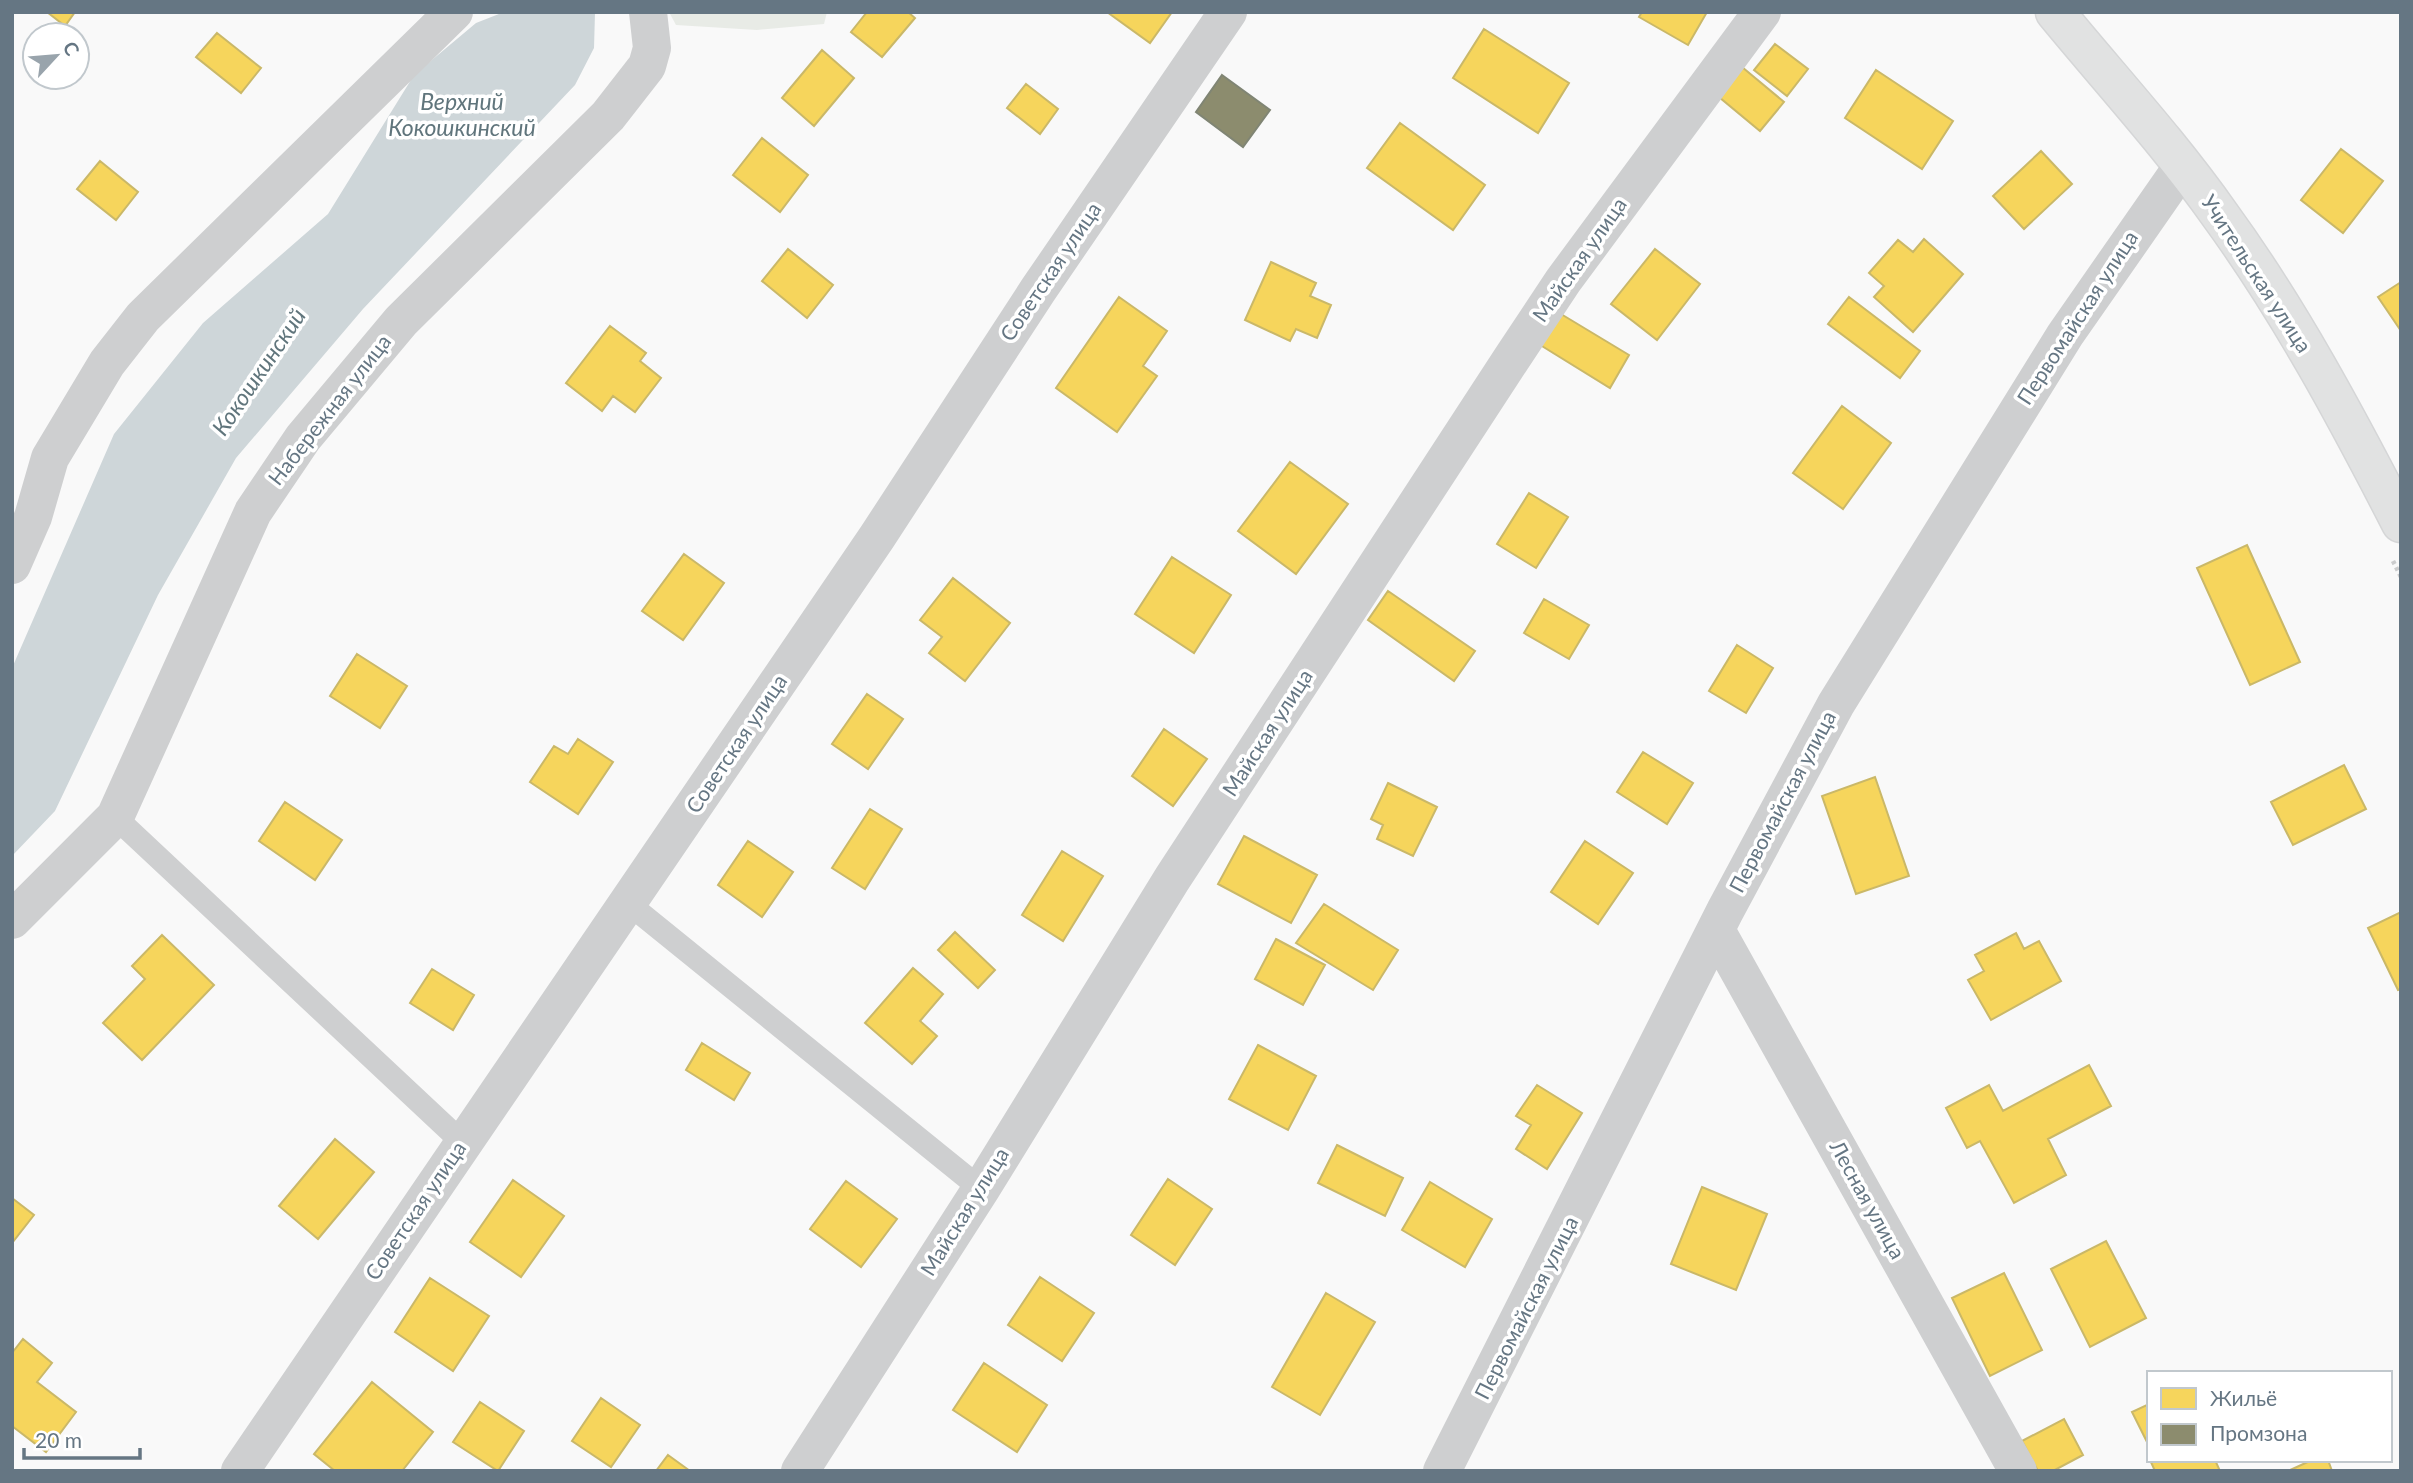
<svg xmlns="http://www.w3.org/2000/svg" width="2413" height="1483" font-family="Lato,sans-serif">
<rect width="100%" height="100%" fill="#f9f9f9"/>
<!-- green -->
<path fill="#e8ebe6" d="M669,12h158l-3,12 -67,6 -81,-5z"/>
<!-- water -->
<path fill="#ced6d9" d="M504,12l91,1 -1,35 -19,37 -212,224 -127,149 -78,137 -103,216 -43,45v-188l102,-234 89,-111 125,-109 86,-139 62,-52z"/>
<!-- homes -->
<path fill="#f6d55c" stroke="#cab868" stroke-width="2" d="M47,12h28l-10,14z
M867,12h41l7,6 -33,39 -31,-25z
M1107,12h65l-22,31z
M1642,12h65l-19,33 -49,-28z
M1484,29l85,54 -31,50 -85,-55z
M217,33l44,35 -20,25 -45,-36z
M1775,44l33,25 -21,27 -33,-26z
M822,50l32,28 -40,48 -32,-28z
M1742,67l42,35 -24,29 -41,-34z
M1876,70l77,51 -31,48 -77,-51z
M1026,84l32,25 -18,25 -33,-26z
M1400,123l85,62 -32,45 -86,-62z
M762,138l46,37 -28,37 -47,-37z
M2341,149l42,32 -40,52 -42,-33z
M2041,151l31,33 -48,45 -31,-33z
M100,161l38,31 -22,28 -39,-31z
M1924,239l39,35 -50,58 -39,-35 10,-11 -15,-13 29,-33 15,12z
M788,249l45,36 -26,33 -45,-37z
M1655,249l45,35 -43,56 -46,-36z
M1271,262l45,21 -6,13 21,9 -14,33 -21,-9 -6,12 -45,-21z
M2401,282v49l-23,-34z
M1119,297l48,34 -24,35 14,10 -40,56 -61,-44z
M1849,297l71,54 -20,27 -72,-54z
M1556,311l73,44 -19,33 -73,-45z
M610,326l36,27 -6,8 21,17 -26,34 -22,-16 -11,15 -36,-28z
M1842,406l49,37 -48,66 -50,-36z
M1290,462l58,42 -52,70 -58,-43z
M1529,493l39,24 -32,51 -39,-24z
M2247,545l53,117 -50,23 -53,-117z
M684,554l40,29 -41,57 -41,-29z
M1172,557l59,38 -37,58 -59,-39z
M953,578l57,45 -45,58 -36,-28 13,-16 -22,-17z
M1388,591l87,60 -21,30 -86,-61z
M1544,599l45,26 -20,34 -45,-26z
M1737,645l36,23 -27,45 -37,-22z
M357,654l50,32 -27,42 -50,-32z
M867,694l36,25 -35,50 -36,-25z
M1164,729l43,30 -34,47 -41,-30z
M578,739l35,23 -35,52 -48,-32 24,-36 14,8z
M1643,752l50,31 -26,41 -50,-32z
M2344,765l22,44 -73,36 -22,-43z
M1875,777l34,99 -53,18 -34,-98z
M1388,783l49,24 -24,49 -36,-17 6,-14 -12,-6z
M285,802l57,38 -27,40 -56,-39z
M870,809l32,20 -37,60 -33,-21z
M1244,836l73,39 -26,48 -73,-39z
M748,841l45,31 -31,45 -44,-32z
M1585,841l48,32 -35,51 -47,-32z
M1062,851l41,25 -40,65 -41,-26z
M1324,904l74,46 -25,40 -77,-47z
M2401,912v77l-3,1 -30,-62z
M955,932l40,38 -17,18 -40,-38z
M2016,933l8,16 15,-8 22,40 -70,39 -23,-40 16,-9 -9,-16z
M162,935l52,50 -72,75 -39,-37 42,-44 -13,-13z
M1276,939l49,26 -22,40 -48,-26z
M913,968l30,26 -23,27 17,15 -25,28 -47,-41z
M432,969l42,26 -21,35 -43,-27z
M702,1043l48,30 -16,27 -48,-30z
M1258,1045l58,31 -28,54 -59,-31z
M2089,1065l22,41 -63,33 18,36 -52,28 -34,-62 -13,7 -21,-40 43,-23 14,26z
M1537,1085l45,28 -35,56 -31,-20 15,-24 -15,-9z
M335,1139l39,33 -56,67 -39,-33z
M1337,1145l66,33 -18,38 -67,-33z
M1168,1179l44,30 -37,56 -44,-30z
M513,1180l51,36 -43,61 -51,-35z
M846,1181l51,38 -36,48 -51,-38z
M1430,1182l62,37 -27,48 -63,-37z
M1702,1187l65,27 -31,76 -65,-26z
M12,1198l22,17 -22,28z
M2106,1241l40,77 -56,29 -39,-78z
M2004,1273l38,77 -52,26 -38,-78z
M1040,1277l54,36 -32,48 -54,-36z
M430,1278l59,38 -36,55 -58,-39z
M1326,1293l49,29 -55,93 -48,-28z
M23,1339l29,24 -15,19 39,30 -30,40 -34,-26v-73z
M984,1363l63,42 -30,47 -64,-42z
M372,1382l61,50 -31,39h-67l-21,-17z
M601,1398l39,27 -29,42 -39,-26z
M480,1402l44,29 -26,40 -45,-29z
M2149,1404v42l-17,-34z
M2064,1419l19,36 -30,16h-15l-16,-30z
M668,1455l22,16h-34z
M2150,1460h65l5,11h-65z
M2312,1460h16l4,11h-44z"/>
<!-- industry -->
<path fill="#8c8c6e" stroke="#808574" stroke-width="2" d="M1222,75l48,35 -27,37 -47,-35z"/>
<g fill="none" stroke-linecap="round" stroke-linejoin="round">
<defs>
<path id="secondary" d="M2055,12c55,67 115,132 165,203 70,96 127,203 181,308"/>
</defs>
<!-- secondary casing -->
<use href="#secondary" stroke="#d5d6d7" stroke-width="41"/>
<!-- path -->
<path stroke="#cbcccd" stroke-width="4.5" stroke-dasharray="3.5 3.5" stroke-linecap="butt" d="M2393,561l8,16"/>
<!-- lane -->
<path stroke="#cecfd0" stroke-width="23" d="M115,817l348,326
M629,904l352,285"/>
<!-- street -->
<path stroke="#cecfd0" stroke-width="38" d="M12,565l21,-48 17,-59 57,-95 36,-46 311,-305
M12,920l103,-103 138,-305 50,-74 98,-117 207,-205 39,-50 5,-18 -4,-36
M1716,930l302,541
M240,1471l637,-934 161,-247 190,-278
M800,1471l181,-282 191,-310 340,-521 51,-77 199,-269
M1442,1471l283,-560 111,-207 229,-369 117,-168"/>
<!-- secondary -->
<use href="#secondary" stroke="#e1e2e2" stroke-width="38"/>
</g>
<g text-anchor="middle" stroke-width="7" stroke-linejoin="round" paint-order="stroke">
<!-- street labels -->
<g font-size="21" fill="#657683" stroke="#fff">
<text transform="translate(1580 260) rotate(-55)" y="7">Майская улица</text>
<text transform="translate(1051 272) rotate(-56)" y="7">Советская улица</text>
<text transform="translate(2256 274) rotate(57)" y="7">Учительская улица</text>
<text transform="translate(2078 318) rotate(-57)" y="7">Первомайская улица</text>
<text transform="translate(330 410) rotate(-52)" y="7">Набережная улица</text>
<text transform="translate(1268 733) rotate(-57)" y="7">Майская улица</text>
<text transform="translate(737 744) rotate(-56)" y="7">Советская улица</text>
<text transform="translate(1783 802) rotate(-62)" y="7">Первомайская улица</text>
<text transform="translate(1867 1200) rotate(61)" y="7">Лесная улица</text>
<text transform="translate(416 1211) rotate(-56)" y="7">Советская улица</text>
<text transform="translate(965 1212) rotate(-58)" y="7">Майская улица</text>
<text transform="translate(1527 1308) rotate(-63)" y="7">Первомайская улица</text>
</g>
<!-- water labels -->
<g font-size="23" font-style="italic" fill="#60757c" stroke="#fff">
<text x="462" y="110">Верхний<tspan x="462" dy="26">Кокошкинский</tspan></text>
<text transform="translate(259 372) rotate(-56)" y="8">Кокошкинский</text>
</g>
</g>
<!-- border -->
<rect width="2413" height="1483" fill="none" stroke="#657683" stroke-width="28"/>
<!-- legend -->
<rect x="2147" y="1371" width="245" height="91" fill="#ffffff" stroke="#c1c8cd" stroke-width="2"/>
<rect x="2161" y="1388" width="35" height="21" fill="#f6d55c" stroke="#c1c8cd" stroke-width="2"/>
<text x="2210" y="1406" font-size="21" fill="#657683">Жильё</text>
<rect x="2161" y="1424" width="35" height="21" fill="#8c8c6e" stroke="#c1c8cd" stroke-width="2"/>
<text x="2210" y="1441" font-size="21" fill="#657683">Промзона</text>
<!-- north arrow -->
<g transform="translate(56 56) rotate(64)"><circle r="33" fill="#ffffff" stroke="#c1c8cd" stroke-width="2"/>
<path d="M0-5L12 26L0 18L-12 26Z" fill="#99a4ac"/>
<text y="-10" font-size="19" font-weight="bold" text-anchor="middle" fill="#657683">С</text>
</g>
<!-- scale -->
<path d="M24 1448v10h116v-10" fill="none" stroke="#657683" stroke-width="3.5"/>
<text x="35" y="1448" font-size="21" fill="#657683" stroke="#ffffff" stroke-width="5" paint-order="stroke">20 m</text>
</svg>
